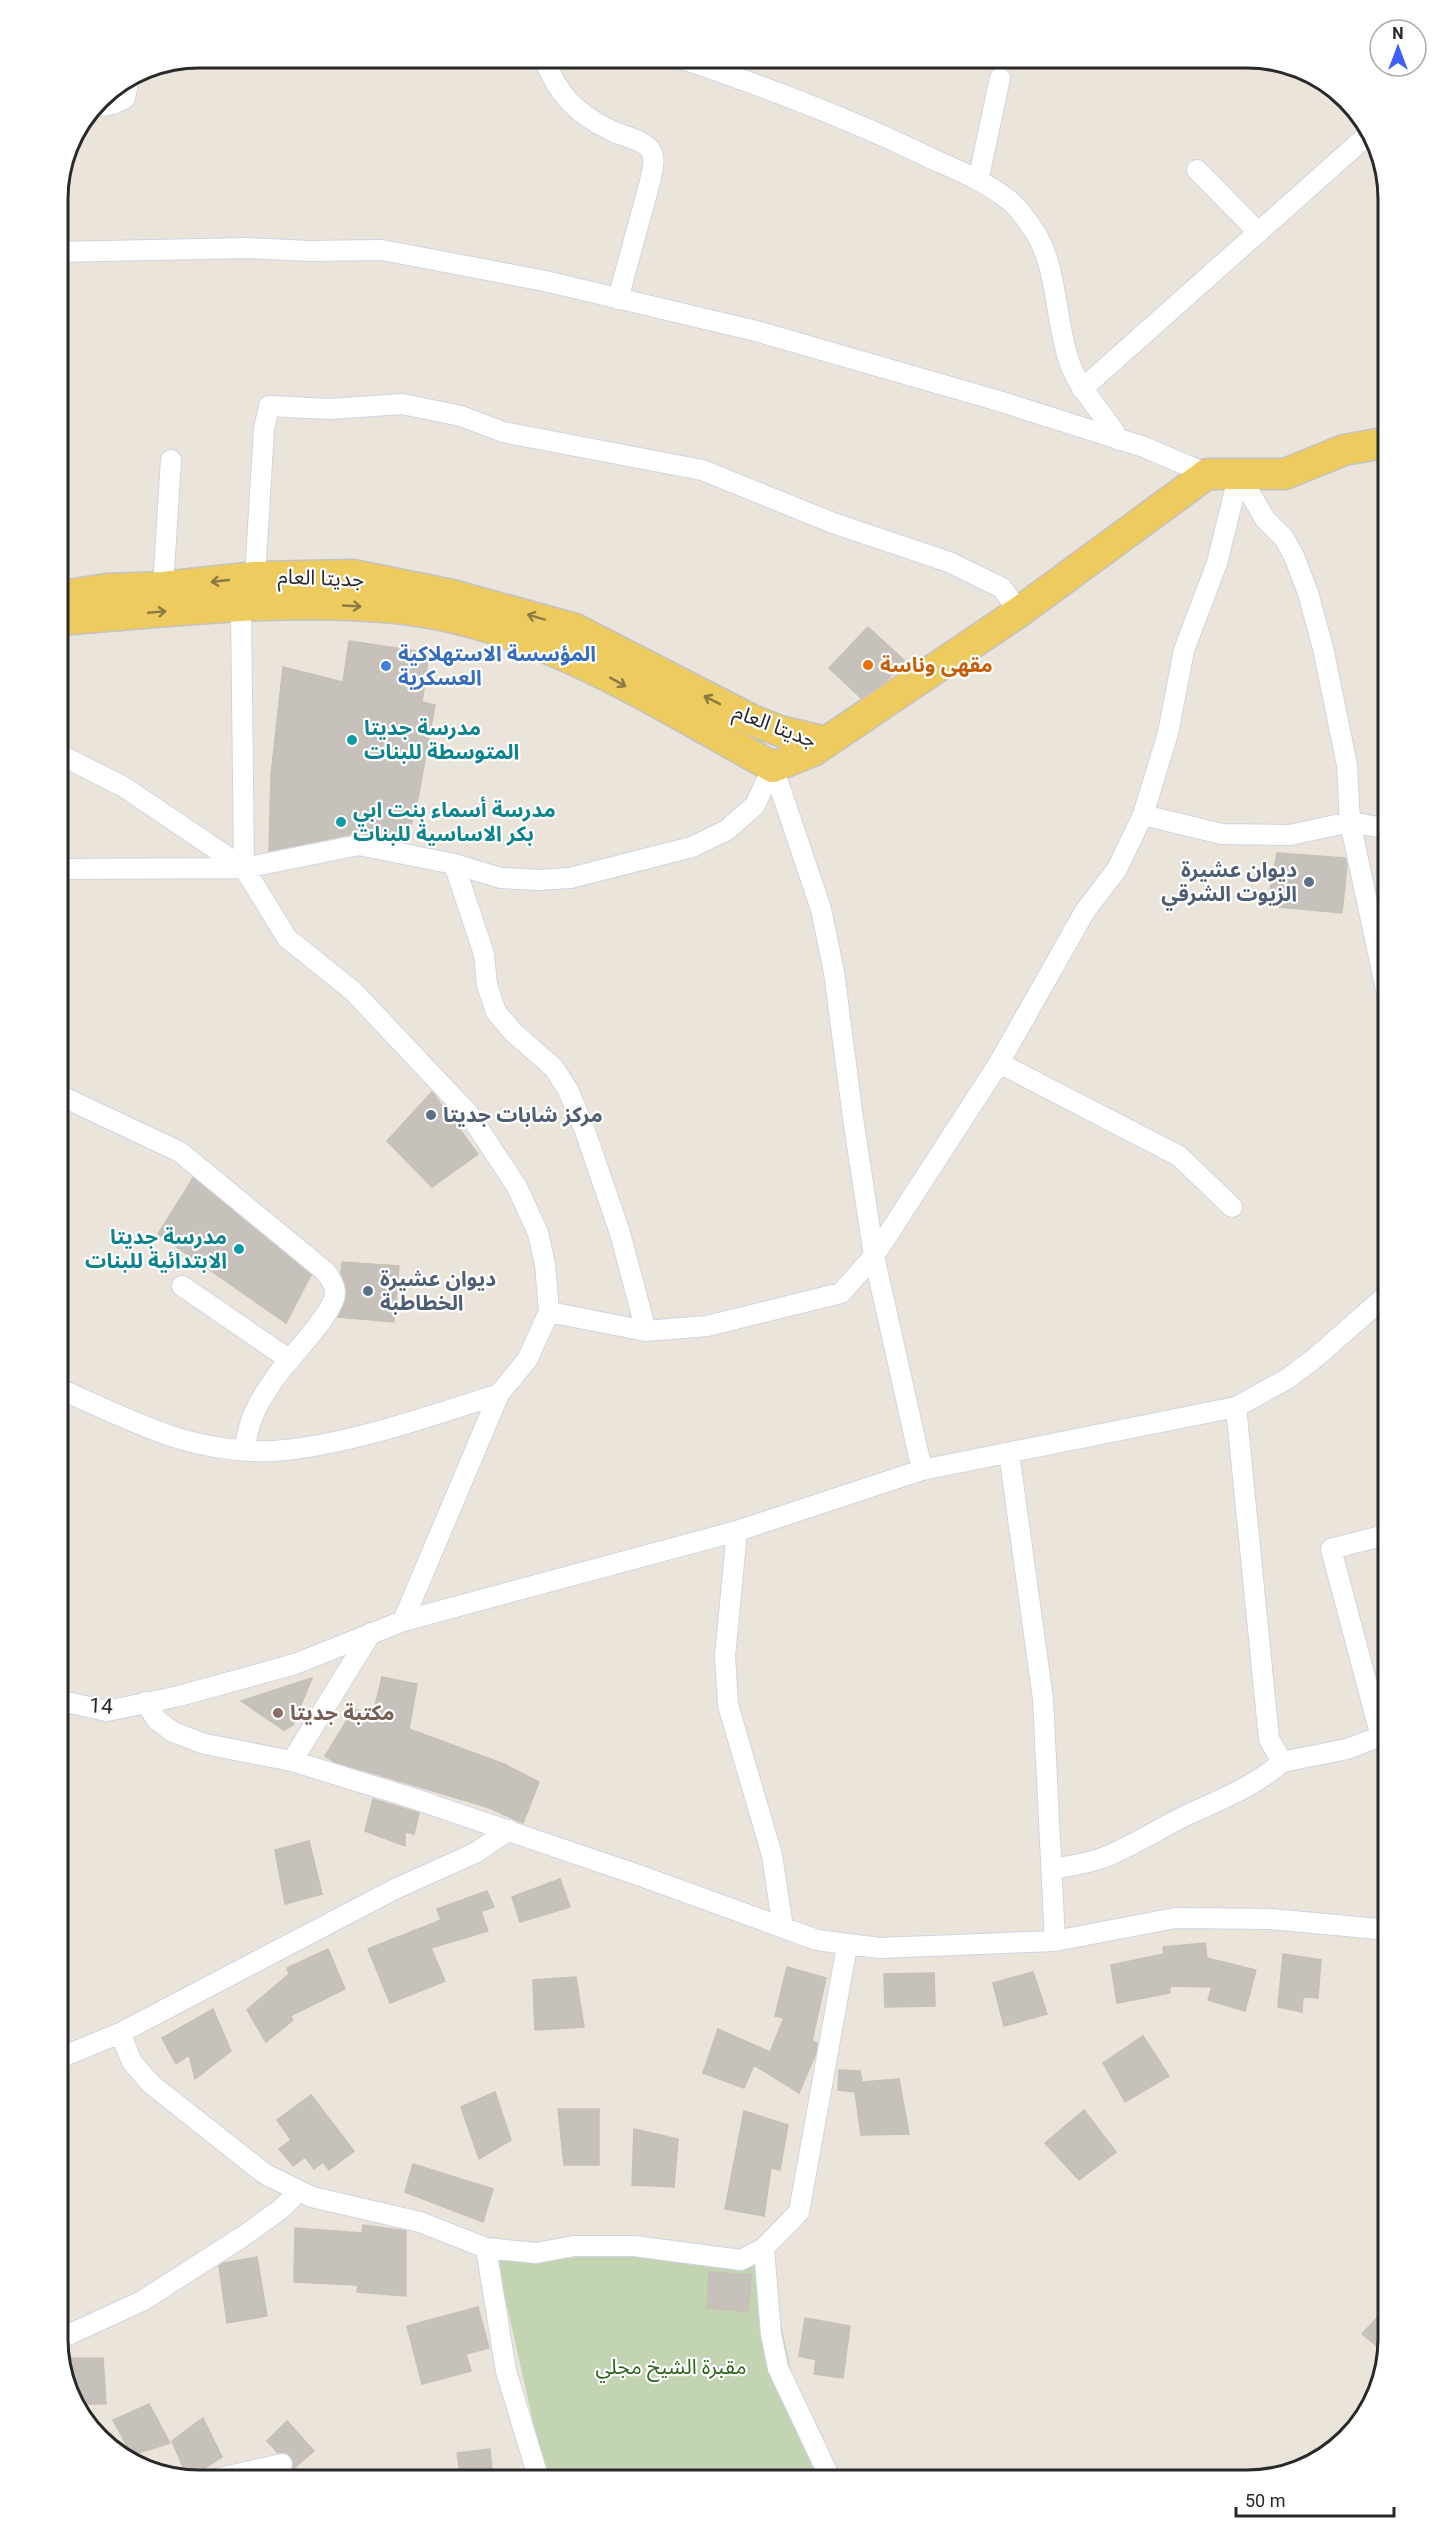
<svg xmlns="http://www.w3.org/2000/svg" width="1446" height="2537" font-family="Roboto,'Noto Sans Arabic',sans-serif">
<rect width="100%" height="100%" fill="#ebe4db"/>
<!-- cemetery -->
<path fill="#c3d4b2" d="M764,2248l38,172 28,60h-284l-49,-219z"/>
<!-- building -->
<path fill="#c6c1bb" stroke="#c6c0b5" stroke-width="1.5" d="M868,627l37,34 -19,20 -25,17 -32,-30z
M349,641l80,12 -7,49 13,3 -16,88 -12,49 -50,-9 -88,18 2,-76 12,-108 60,15z
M1277,853l68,5 2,8 -5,47 -75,-7z
M432,1092l46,62 -46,33 -45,-46z
M193,1178l118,97 -25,48 -128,-89z
M342,1262l57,4 -5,56 -56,-5 9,-25 -6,-19z
M382,1677l35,7 -8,45 95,35 35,18 -16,41 -36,-16 -152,-45 -10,-6 29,-47 19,6z
M312,1678l-19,47 -9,5 -43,-29z
M373,1799l46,14 -5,21 -9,-2v14l-40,-15z
M309,1841l13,53 -37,10 -10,-54z
M560,1879l10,28 -50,15 -8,-25z
M487,1891l7,16 -13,4 7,20 -57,17 14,33 -55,22 -22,-54 73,-29 -4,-11z
M1205,1943l2,15 49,12 -11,41 -37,-11 4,-13 -42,-1v7l-53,10 -6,-38 53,-11 -1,-7z
M328,1949l17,40 -55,27 3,4 -27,22 -19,-32 42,-36 -2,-6z
M1283,1954l38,6 -3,38 -15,-1 -1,15 -24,-5z
M787,1967l39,11 -14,63 5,2 -1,10 -17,40 -45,-28 -10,23 -41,-15 15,-44 52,23 14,-34 -9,-2z
M1033,1972l14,42 -43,12 -11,-43z
M934,1973l1,33 -50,1 -1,-33z
M576,1977l8,50 -49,3 -2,-50z
M213,2009l18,42 -36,28 -6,-24 -13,9 -14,-26z
M1143,2036l26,40 -44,26 -22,-39z
M839,2070l21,1 2,11 37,-3 10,55 -48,1 -6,-43 -17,-2z
M495,2092l16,48 -32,19 -18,-52z
M311,2095l43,56 -25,19 -6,-8 -9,7 -9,-12 -12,9 -14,-17 12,-9 -14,-20z
M558,2109h41v56h-35z
M1084,2110l32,42 -37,28 -34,-37z
M744,2111l44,14 -8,45 -9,-2 -7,48 -39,-7z
M634,2129l44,10 -4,48 -42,-2z
M413,2164l80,25 -10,33 -78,-30z
M363,2225l43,6v65l-49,-4 1,-7 -64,-3 1,-54 67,5z
M257,2257l10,59 -40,7 -8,-57 5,-3z
M709,2272l42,3 -3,37 -41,-4z
M1389,2305v34l-4,14 -23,-19z
M478,2307l11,41 -23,6 5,17 -49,13 -15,-58z
M805,2318l45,8 -7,52 -29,-4 2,-14 -17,-4z
M61,2358h42l3,46h-32z
M149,2404l21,39 -38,12 -19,-35z
M203,2418l19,39 -34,22 -16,-38z
M287,2421l27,30 -21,18 -2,-13 -6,-4 -7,1 -11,-12z
M490,2449l3,31h-32l-4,-27z"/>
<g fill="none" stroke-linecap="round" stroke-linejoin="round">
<defs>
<path id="minor" d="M543,57c14,36 32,56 67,73 12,7 33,8 41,21 5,8 1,18 0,27l-33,121
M677,57c86,29 172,61 253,101 27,12 57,24 80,43 8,7 17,19 23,28 25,36 22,94 37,135 11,29 34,49 49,76
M92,108l21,-4 12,-6 4,-20
M1197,170l61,62
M978,181l22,-103
M57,252l190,-4 62,3 73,-1 163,31 211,50 243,70 145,46 63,27
M1082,389l289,-257
M1239,474l26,45 19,19 10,18 14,37 15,55 24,117 3,57 39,182
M255,577l9,-148 5,-23 61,3 72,-5 59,12 42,16 199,38 131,53 116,39 53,26 17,24
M163,587l8,-127
M241,605l3,263
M57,753l67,34 120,81 43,70 66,53 116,123 48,73 21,46 7,31 4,48 -22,48 -28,34 -96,227
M773,767l48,142 13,63 19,146 21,138 48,214
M1143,815l79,19 68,1 60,-13 39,7
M454,864l30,90 3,31 9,27 17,20 41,36 14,22 16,38 36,105 26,98
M57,869l187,-1 115,-23 95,19 47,14 38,2 31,-2 122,-31 35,-17 28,-25 18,-38
M999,1063l180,93 53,51
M57,1094l123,58 146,120c4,6 9,13 9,21 0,20 -48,67 -60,85 -17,24 -27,42 -30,71
M182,1286l108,74
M549,1312l97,19 61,-5 134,-33 33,-37 125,-193 86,-152 32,-42 26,-54 25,-82 16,-83 33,-87 22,-89
M57,1388c38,16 75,35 114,48 30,10 71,17 103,15 70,-5 158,-35 225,-57
M1236,1407l33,332 13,23 65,-13 42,-16
M1009,1453l34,246 12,242
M737,1531l-12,125 3,49 44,150 11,73
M57,1700l50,11 72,-15 116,-32 108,-43 334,-90 185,-61 314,-63 51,-28 28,-21 74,-65
M145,1702l12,18 16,12 32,12 87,17 120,37 229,78 176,64 62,8 176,-7 120,-23 96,1 118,11
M1381,1737l-50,-188 58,-15
M292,1761l79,-128
M1052,1869c17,-3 34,-5 50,-11 28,-10 59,-31 87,-44 33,-15 66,-28 93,-52
M120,2033l12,29 19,22 114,90 47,23 108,25 66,26 50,5 38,-7h60l107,14 23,-12 35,-36 48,-266
M57,2059l63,-26 275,-144 80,-36 34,-23
M486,2248l20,123 33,109
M764,2248l7,86 7,34 53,112
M57,2340l85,-39 100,-64 39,-28 17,-17
M211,2480l71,-16"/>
<path id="primary" d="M57,597l49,-8 57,-2 92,-10 98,-2 99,20 123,34 177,91 28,11 46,11
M57,620c113,-8 226,-23 339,-12 138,14 259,94 377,159l40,-16 206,-139 188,-138h78l59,-24 45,-8"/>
</defs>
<!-- minor casing -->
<use href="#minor" stroke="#d0d4e2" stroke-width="22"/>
<!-- primary casing -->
<use href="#primary" stroke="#c3c3c3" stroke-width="33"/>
<!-- minor -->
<use href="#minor" stroke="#fff" stroke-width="20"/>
<!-- primary -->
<use href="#primary" stroke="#edcb5e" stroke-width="30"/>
</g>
<!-- one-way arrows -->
<defs><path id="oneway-shaft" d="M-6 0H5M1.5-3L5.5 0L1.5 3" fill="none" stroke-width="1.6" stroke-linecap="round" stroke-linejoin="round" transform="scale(1.5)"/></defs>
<g stroke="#8b7a44">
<use href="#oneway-shaft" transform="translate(220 581) rotate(174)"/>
<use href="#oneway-shaft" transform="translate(352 606) rotate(3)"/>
<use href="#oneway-shaft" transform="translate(157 612) rotate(-5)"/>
<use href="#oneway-shaft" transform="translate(536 617) rotate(-163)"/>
<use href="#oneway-shaft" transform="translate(618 682) rotate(29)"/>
<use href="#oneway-shaft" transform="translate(712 700) rotate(-153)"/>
</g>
<!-- markers -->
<circle fill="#e8710a" stroke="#fff" stroke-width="2" cx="868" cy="665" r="6"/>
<circle fill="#3f7fe0" stroke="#fff" stroke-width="2" cx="386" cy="666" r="6"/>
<g fill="#0f9aa8" stroke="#fff" stroke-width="2">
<circle cx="352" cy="740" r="6"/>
<circle cx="341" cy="822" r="6"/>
<circle cx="239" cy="1249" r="6"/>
</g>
<g fill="#5c6f8a" stroke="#fff" stroke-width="2">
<circle cx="1309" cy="882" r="6"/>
<circle cx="431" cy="1115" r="6"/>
<circle cx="368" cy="1291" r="6"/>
</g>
<circle fill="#8d6e63" stroke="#fff" stroke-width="2" cx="278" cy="1713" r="6"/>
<g text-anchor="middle" stroke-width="4.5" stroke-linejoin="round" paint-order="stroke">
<!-- street labels -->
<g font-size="21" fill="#292929" stroke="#fff">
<text transform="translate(321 578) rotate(2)" y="7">جديتا العام</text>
<text transform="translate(775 726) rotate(21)" y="7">جديتا العام</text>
<text transform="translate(101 1706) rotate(3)" y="7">14</text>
</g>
<!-- shop labels -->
<g font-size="21" font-weight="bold" fill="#366cbe" stroke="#fff" text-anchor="start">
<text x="398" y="661">المؤسسة الاستهلاكية<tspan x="398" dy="24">العسكرية</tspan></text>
</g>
<!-- food labels -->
<g font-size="21" font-weight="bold" fill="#c56008" stroke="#fff" text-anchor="start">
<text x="880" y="672">مقهى وناسة</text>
</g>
<!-- culture labels -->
<g font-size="21" font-weight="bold" fill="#0d838f" stroke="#fff" text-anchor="start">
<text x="364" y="735">مدرسة جديتا<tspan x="364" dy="24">المتوسطة للبنات</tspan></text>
<text x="353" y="817">مدرسة أسماء بنت ابي<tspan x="353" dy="24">بكر الاساسية للبنات</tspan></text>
<text x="227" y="1244" text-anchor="end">مدرسة جديتا<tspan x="227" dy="24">الابتدائية للبنات</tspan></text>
</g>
<!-- service labels -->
<g font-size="21" font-weight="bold" fill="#4e5e75" stroke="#fff" text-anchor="start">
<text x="1297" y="877" text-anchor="end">ديوان عشيرة<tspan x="1297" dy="24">الزيوت الشرقي</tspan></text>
<text x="443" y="1122">مركز شابات جديتا</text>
<text x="380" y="1286">ديوان عشيرة<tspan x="380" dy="24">الخطاطبة</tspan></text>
</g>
<!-- education labels -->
<g font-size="21" font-weight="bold" fill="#785e54" stroke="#fff" text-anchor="start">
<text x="290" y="1720">مكتبة جديتا</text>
</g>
<!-- park labels -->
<g font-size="21" fill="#2b641b" stroke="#fff">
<text x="671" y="2374">مقبرة الشيخ مجلي</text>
</g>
</g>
<!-- crop -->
<path d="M0 0H1446V2537H0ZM199 68H1247A131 131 0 0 1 1378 199V2339A131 131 0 0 1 1247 2470H199A131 131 0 0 1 68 2339V199A131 131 0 0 1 199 68Z" fill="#fff" fill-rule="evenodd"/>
<path fill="none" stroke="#292929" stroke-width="3" d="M199 68H1247A131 131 0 0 1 1378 199V2339A131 131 0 0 1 1247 2470H199A131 131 0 0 1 68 2339V199A131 131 0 0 1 199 68Z"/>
<!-- north arrow -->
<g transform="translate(1398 48)"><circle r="28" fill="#ffffff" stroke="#a9a9a9" stroke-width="1.5"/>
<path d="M0-4.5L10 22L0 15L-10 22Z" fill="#3e61f5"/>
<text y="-9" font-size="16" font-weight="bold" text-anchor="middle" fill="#292929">N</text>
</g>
<!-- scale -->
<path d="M1236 2507v9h158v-9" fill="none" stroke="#292929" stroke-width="3"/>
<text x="1245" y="2507" font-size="18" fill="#292929" stroke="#ffffff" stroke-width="4.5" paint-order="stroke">50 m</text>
</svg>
